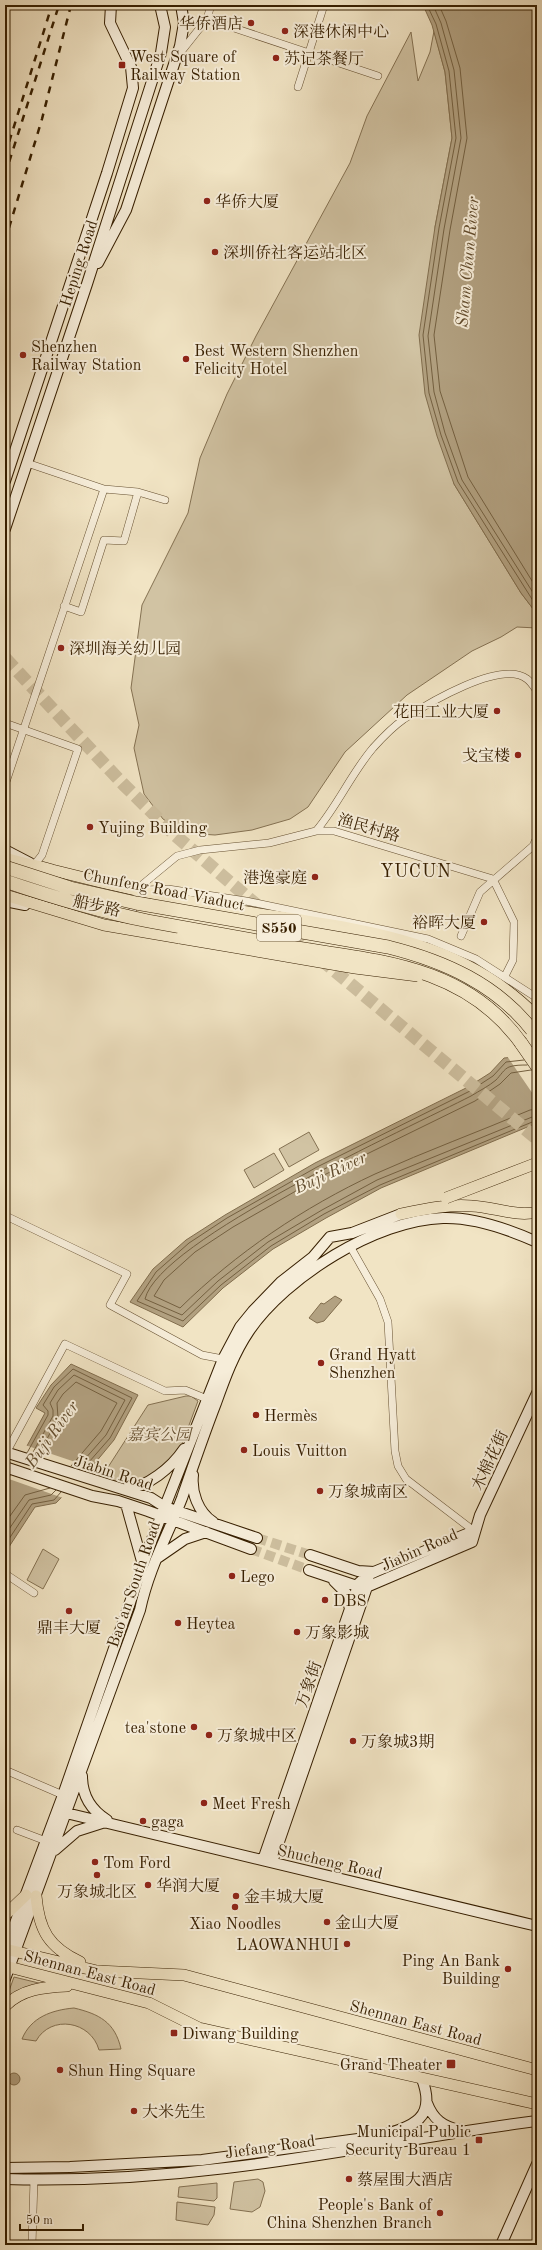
<svg xmlns="http://www.w3.org/2000/svg" width="542" height="2250" font-family="'Old Standard TT','Noto Serif SC',serif">
<rect width="100%" height="100%" fill="#f1e4c4"/>
<filter id="stains"><feTurbulence type="fractalNoise" baseFrequency=".005" numOctaves="4"/><feColorMatrix values="0 0 0 0 .2 0 0 0 0 .09 0 0 0 0 .02 0 0 0 .5 -.17"/></filter>
<radialGradient id="worn" r=".72"><stop offset=".6" stop-color="#630" stop-opacity="0"/><stop offset="1" stop-color="#630" stop-opacity=".3"/></radialGradient>
<!-- green -->
<path fill="#d1c3a3" stroke="#847152" d="M434,31l11,41 7,66 -17,89 19,257 67,109 16,21v14l-20,-1 -16,10 -29,14 -65,44 -62,57 -37,55 -18,12 -38,11 -37,5 -30,-2 -22,-14 -19,-25 -10,-46 5,-23 -8,-37 11,-83 46,-92 12,-55 27,-64 29,-58 94,-173 17,-47 44,-84 7,49 12,-29z
M309,1132l10,18 -30,17 -10,-18z
M274,1153l10,17 -30,18 -10,-18z
M186,1396h5l7,5 -16,43 -5,8 -31,28 -23,6 -20,-11 45,-70z
M43,1549l16,10 -16,30 -16,-9z
M14,1977l33,8 -42,17z
M74,2008c25,6 41,14 47,41l-22,1c-8,-29 -48,-36 -63,-9l-14,-2c9,-22 30,-29 52,-31z
M258,2179l5,3 2,9 -5,16 -8,5 -22,-3 4,-27z
M217,2183v15l-3,3 -36,-4 1,-10z
M177,2202l38,5 -1,8 -6,10 -32,-5z"/>
<!-- water -->
<path fill="#b2a181" stroke="#816d4d" d="M423,5h114v609l-16,-21 -67,-109 -17,-48 -12,-42 -6,-59 16,-108 17,-89 -7,-66 -13,-47z
M537,1055v68l-156,65 -55,30 -53,31 -50,39 -40,39 -53,-25 23,-33 33,-29 39,-25 90,-52 153,-76 22,-14 14,-15z
M335,1296l7,4 -18,21 -7,2 -8,-5 12,-15 3,1z
M71,1364l67,31 -24,45 -19,23 -39,40 -21,4 -30,46v-67l40,-73 -9,-5 15,-23z
M8 2079a6 6 0 1 1 12 0a6 6 0 1 1-12 0Z"/>
<!-- pier -->
<path fill="#f1e4c4" d="M537,1053v47l-30,-44z
M25,1445l68,23 -30,30 -54,-19z"/>
<g fill="none" stroke-linecap="round" stroke-linejoin="round">
<!-- shore -->
<path stroke="#746040" stroke-width="1" d="M427,5l9,19 13,47 7,67 -17,90 -16,107 6,58 12,42 17,47 79,125
M433,5l8,18 13,47 7,68 -17,91 -16,107 6,56 11,41 17,47 75,119
M439,5l7,16 14,47 7,70 -17,92 -16,105 6,56 28,86 69,112
M524,1060l-18,2 -13,14 -23,15 -153,76 -90,51 -38,25 -33,29 -19,29 46,20 38,-36 50,-39 53,-32 56,-29 157,-65
M527,1065c-5,0 -13,0 -18,2 -5,2 -9,9 -13,13 -7,6 -17,11 -25,16 -60,31 -312,144 -326,203l37,16 36,-34 50,-39 54,-32 55,-30 160,-65
M531,1070l-20,3 -11,11 -25,17 -153,75 -89,51 -38,25 -31,28 -10,16 26,12c56,-55 124,-101 195,-134 51,-23 103,-42 155,-64l7,-1
M27,1453l21,-38v-4l-5,-6 11,-18 19,-18 59,29 -22,40 -28,32
M32,1454l21,-38v-6l-3,-7 8,-13 16,-15 51,25 -19,35 -29,33
M38,1456l20,-38 -1,-15 6,-9 13,-12 41,21 -16,28 -30,35
M5,1523l20,-28 25,-7
M5,1535l24,-35 22,-5 5,-5
M5,1545l27,-41 22,-4 7,-8"/>
<!-- secondary-tunnel -->
<path stroke="#ccbd9d" stroke-width="10" stroke-dasharray="10 5" stroke-linecap="butt" d="M257,1538l53,17
M251,1549l58,21"/>
<!-- highway-tunnel -->
<path stroke="#ccbd9d" stroke-width="13" stroke-dasharray="13 6" stroke-linecap="butt" d="M5,658l119,127 52,51 118,101 243,202"/>
<defs>
<path id="street" d="M207,19l171,57
M180,53l27,-34 4,-14
M298,87l26,-82
M27,463l77,26 34,3 27,8
M64,606l17,6 23,-72 20,1 14,-49
M5,723l73,26 -36,106 -8,10
M5,785l99,-296
M316,831c22,-26 35,-57 57,-83 9,-10 21,-22 31,-29 23,-15 97,-60 123,-40 4,3 7,8 10,12
M146,890l22,-1 78,12 182,38 48,20 61,39
M130,919l8,-27 5,-8 34,-28 23,-6 69,-7 47,-12h18l159,48 21,43 -1,38 -8,16
M461,936l19,-44 53,-46 4,-9
M5,1219l1,-3 121,58 -17,31 92,50 21,4
M350,1246l30,53 8,23 7,129 3,15 8,13 68,52
M6,1453l59,-109 100,47 20,-1 22,9
M5,1578l2,-3 27,18
M5,1770l58,25
M17,1830l29,11
M32,2245l2,-66"/>
<path id="secondary" d="M98,263l28,-53 54,-164 4,-23 -3,-18
M5,481l102,-308 26,-85 -2,-21 -21,-44 1,-18
M5,529l82,-245 74,-231 4,-26 -5,-22
M5,850l25,13
M5,901l20,4
M5,1452l146,46 14,9 92,31
M5,1467l87,29 26,5 30,10 103,38
M193,1475c-2,17 5,37 20,47
M125,1489c22,-1 47,-22 59,-40
M126,1504l17,61
M310,1555l48,16 16,1 100,-41
M156,1559l29,-20 21,-7
M309,1570l45,15 15,1 103,-44 8,-27 57,-122
M334,1581l12,12 4,16
M82,1776c0,19 9,34 25,44
M66,1813l471,113
M55,1850l22,-19 25,-8
M263,1860l96,-277 9,-8 9,-4
M272,1862l97,-281
M5,1950l58,-155 88,-253 72,-183 17,-32 13,-16 28,-29 32,-25 17,-20 22,-4 49,-19
M5,1979l135,-369c9,-42 27,-73 42,-112 11,-32 22,-64 34,-95 9,-25 18,-50 33,-72 37,-54 127,-111 194,-113 32,-1 65,11 94,24
M427,2103c6,16 16,24 33,27
M5,2168l65,-1 132,-7 178,-24c33,-10 57,-17 42,-57
M5,2179c73,2 148,-2 221,-11 104,-12 207,-34 311,-47
M501,2245l36,-81"/>
<path id="primary" d="M5,858c15,5 32,7 47,12 59,15 117,28 177,39 111,19 226,23 308,108
M5,895l99,30 76,13
M401,1214c24,-5 47,-10 71,-8 22,1 44,11 65,6
M36,1896c3,35 13,51 44,66
M5,1915l21,-20
M5,1949l92,22 87,4 353,95
M5,1966l144,37 50,25 338,76
M5,2006c17,-17 39,-19 62,-20"/>
<path id="highway" d="M521,1043l16,23"/>
</defs>
<!-- street casing -->
<use href="#street" stroke="#665031" stroke-width="8"/>
<!-- secondary casing -->
<use href="#secondary" stroke="#371f00" stroke-width="12"/>
<!-- primary casing -->
<use href="#primary" stroke="#371f00" stroke-width="12"/>
<!-- highway casing -->
<use href="#highway" stroke="#371f00" stroke-width="14"/>
<!-- street -->
<use href="#street" stroke="#f6edd9" stroke-width="7"/>
<!-- secondary -->
<use href="#secondary" stroke="#f6edd9" stroke-width="10"/>
<!-- primary -->
<use href="#primary" stroke="#f1e4c4" stroke-width="11"/>
<!-- highway -->
<use href="#highway" stroke="#f1e4c4" stroke-width="13"/>
<!-- rail -->
<path stroke="#371f00" stroke-width="2.5" stroke-dasharray="7 7" stroke-linecap="butt" d="M5,155l47,-150
M5,175l54,-170
M5,241l37,-122 29,-114"/>
<defs>
<path id="primary-bridge" d="M180,938l175,30 63,8
M446,1198l91,-35"/>
<path id="highway-bridge" d="M5,867l65,21 66,15 252,44c56,14 108,37 144,83
M5,881c47,16 94,30 143,40 47,9 95,17 143,26 86,14 174,18 230,96"/>
</defs>
<!-- primary-bridge casing -->
<use href="#primary-bridge" stroke="#371f00" stroke-width="12" stroke-linecap="butt"/>
<!-- highway-bridge casing -->
<use href="#highway-bridge" stroke="#371f00" stroke-width="14" stroke-linecap="butt"/>
<!-- primary-bridge -->
<use href="#primary-bridge" stroke="#f1e4c4" stroke-width="11"/>
<!-- highway-bridge -->
<use href="#highway-bridge" stroke="#f1e4c4" stroke-width="13"/>
</g>
<!-- markers -->
<g fill="#8f2418" stroke="#f6edd9" stroke-width="1.5">
<circle cx="251" cy="23" r="4"/>
<circle cx="285" cy="31" r="4"/>
<circle cx="276" cy="58" r="4"/>
<rect x="118" y="61" width="8" height="8" rx="2"/>
<circle cx="207" cy="201" r="4"/>
<circle cx="215" cy="252" r="4"/>
<circle cx="23" cy="355" r="4"/>
<circle cx="186" cy="359" r="4"/>
<circle cx="61" cy="648" r="4"/>
<circle cx="497" cy="711" r="4"/>
<circle cx="518" cy="755" r="4"/>
<circle cx="90" cy="827" r="4"/>
<circle cx="315" cy="877" r="4"/>
<circle cx="484" cy="922" r="4"/>
<circle cx="321" cy="1363" r="4"/>
<circle cx="256" cy="1415" r="4"/>
<circle cx="244" cy="1450" r="4"/>
<circle cx="320" cy="1491" r="4"/>
<circle cx="232" cy="1576" r="4"/>
<circle cx="325" cy="1600" r="4"/>
<circle cx="69" cy="1611" r="4"/>
<circle cx="178" cy="1623" r="4"/>
<circle cx="297" cy="1632" r="4"/>
<circle cx="194" cy="1727" r="4"/>
<circle cx="209" cy="1735" r="4"/>
<circle cx="353" cy="1741" r="4"/>
<circle cx="204" cy="1803" r="4"/>
<circle cx="143" cy="1821" r="4"/>
<circle cx="95" cy="1862" r="4"/>
<circle cx="97" cy="1875" r="4"/>
<circle cx="148" cy="1885" r="4"/>
<circle cx="236" cy="1896" r="4"/>
<circle cx="235" cy="1907" r="4"/>
<circle cx="327" cy="1922" r="4"/>
<circle cx="347" cy="1944" r="4"/>
<circle cx="508" cy="1969" r="4"/>
<rect x="170" y="2029" width="8" height="8" rx="2"/>
<rect x="446" y="2059" width="10" height="10" rx="2"/>
<circle cx="60" cy="2070" r="4"/>
<circle cx="134" cy="2111" r="4"/>
<rect x="475" y="2136" width="8" height="8" rx="2"/>
<circle cx="349" cy="2179" r="4"/>
<circle cx="440" cy="2213" r="4"/>
</g>
<g text-anchor="middle" stroke-width="4" stroke-linejoin="round" paint-order="stroke">
<!-- shield labels -->
<rect fill="#f6edd9" stroke="#705d41" stroke-width="1" x="257" y="915" width="44" height="26" rx="3"/>
<g font-size="15" font-weight="bold" fill="#371f00">
<text x="279" y="933">S550</text>
</g>
<!-- poi labels -->
<g font-size="16" fill="#371f00" stroke="#f6edd9" text-anchor="start">
<text x="243" y="29" text-anchor="end">华侨酒店</text>
<text x="293" y="37">深港休闲中心</text>
<text x="130" y="62">West Square of<tspan x="130" dy="18">Railway Station</tspan></text>
<text x="284" y="64">苏记茶餐厅</text>
<text x="215" y="207">华侨大厦</text>
<text x="223" y="258">深圳侨社客运站北区</text>
<text x="31" y="352">Shenzhen<tspan x="31" dy="18">Railway Station</tspan></text>
<text x="194" y="356">Best Western Shenzhen<tspan x="194" dy="18">Felicity Hotel</tspan></text>
<text x="69" y="654">深圳海关幼儿园</text>
<text x="489" y="717" text-anchor="end">花田工业大厦</text>
<text x="510" y="761" text-anchor="end">戈宝楼</text>
<text x="98" y="833">Yujing Building</text>
<text x="307" y="883" text-anchor="end">港逸豪庭</text>
<text x="476" y="928" text-anchor="end">裕晖大厦</text>
<text x="329" y="1360">Grand Hyatt<tspan x="329" dy="18">Shenzhen</tspan></text>
<text x="264" y="1421">Hermès</text>
<text x="252" y="1456">Louis Vuitton</text>
<text x="328" y="1497">万象城南区</text>
<text x="240" y="1582">Lego</text>
<text x="333" y="1606">DBS</text>
<text x="186" y="1629">Heytea</text>
<text x="69" y="1633" text-anchor="middle">鼎丰大厦</text>
<text x="305" y="1638">万象影城</text>
<text x="186" y="1733" text-anchor="end">tea'stone</text>
<text x="217" y="1741">万象城中区</text>
<text x="361" y="1747">万象城3期</text>
<text x="212" y="1809">Meet Fresh</text>
<text x="151" y="1827">gaga</text>
<text x="103" y="1868">Tom Ford</text>
<text x="156" y="1891">华润大厦</text>
<text x="97" y="1897" text-anchor="middle">万象城北区</text>
<text x="244" y="1902">金丰城大厦</text>
<text x="335" y="1928">金山大厦</text>
<text x="235" y="1929" text-anchor="middle">Xiao Noodles</text>
<text x="339" y="1950" text-anchor="end">LAOWANHUI</text>
<text x="500" y="1966" text-anchor="end">Ping An Bank<tspan x="500" dy="18">Building</tspan></text>
<text x="182" y="2039">Diwang Building</text>
<text x="442" y="2070" text-anchor="end">Grand Theater</text>
<text x="68" y="2076">Shun Hing Square</text>
<text x="142" y="2117">大米先生</text>
<text x="471" y="2137" text-anchor="end">Municipal Public<tspan x="471" dy="18">Security Bureau 1</tspan></text>
<text x="357" y="2185">蔡屋围大酒店</text>
<text x="432" y="2210" text-anchor="end">People's Bank of<tspan x="432" dy="18">China Shenzhen Branch</tspan></text>
</g>
<!-- street labels -->
<g font-size="16" fill="#371f00" stroke="#f6edd9">
<text transform="translate(78 263) rotate(-72)" y="6">Heping Road</text>
<text transform="translate(369 827) rotate(16)" y="6">渔民村路</text>
<text transform="translate(164 889) rotate(11)" y="6">Chunfeng Road Viaduct</text>
<text transform="translate(97 905) rotate(13)" y="6">船步路</text>
<text transform="translate(489 1460) rotate(-65)" y="6">木棉花街</text>
<text transform="translate(114 1472) rotate(18)" y="6">Jiabin Road</text>
<text transform="translate(419 1549) rotate(-24)" y="6">Jiabin Road</text>
<text transform="translate(133 1584) rotate(-71)" y="6">Bao'an South Road</text>
<text transform="translate(308 1684) rotate(-71)" y="6">万象街</text>
<text transform="translate(330 1861) rotate(13)" y="6">Shucheng Road</text>
<text transform="translate(90 1972) rotate(15)" y="6">Shennan East Road</text>
<text transform="translate(416 2022) rotate(15)" y="6">Shennan East Road</text>
<text transform="translate(270 2146) rotate(-8)" y="6">Jiefang Road</text>
</g>
<!-- park labels -->
<g font-size="16" font-style="italic" fill="#655031" stroke="#f6edd9">
<text x="159" y="1440">嘉宾公园</text>
</g>
<!-- water labels -->
<g font-size="17" font-style="italic" fill="#624c2d" stroke="#f6edd9">
<text transform="translate(467 262) rotate(-85)" y="6">Sham Chun River</text>
<text transform="translate(330 1172) rotate(-25)" y="6">Buji River</text>
<text transform="translate(51 1434) rotate(-54)" y="6">Buji River</text>
</g>
<!-- quarter labels -->
<g font-size="18" letter-spacing="1" fill="#371f00" stroke="#f6edd9">
<text x="416" y="877">YUCUN</text>
</g>
</g>
<!-- margin -->
<rect width="542" height="2250" fill="none" stroke="#f1e4c4" stroke-width="20"/>
<rect x="6" y="6" width="530" height="2238" fill="none" stroke="#371f00" stroke-width="2"/>
<rect x="10" y="10" width="522" height="2230" fill="none" stroke="#371f00"/>
<!-- scale -->
<path d="M20 2224v6h63v-6" fill="none" stroke="#371f00" stroke-width="2"/>
<text x="26" y="2224" font-size="12" fill="#371f00" stroke="#f6edd9" stroke-width="3" paint-order="stroke">50 m</text>
<rect width="100%" height="100%" filter="url(#stains)"/>
<rect width="100%" height="100%" fill="url(#worn)"/>
</svg>
